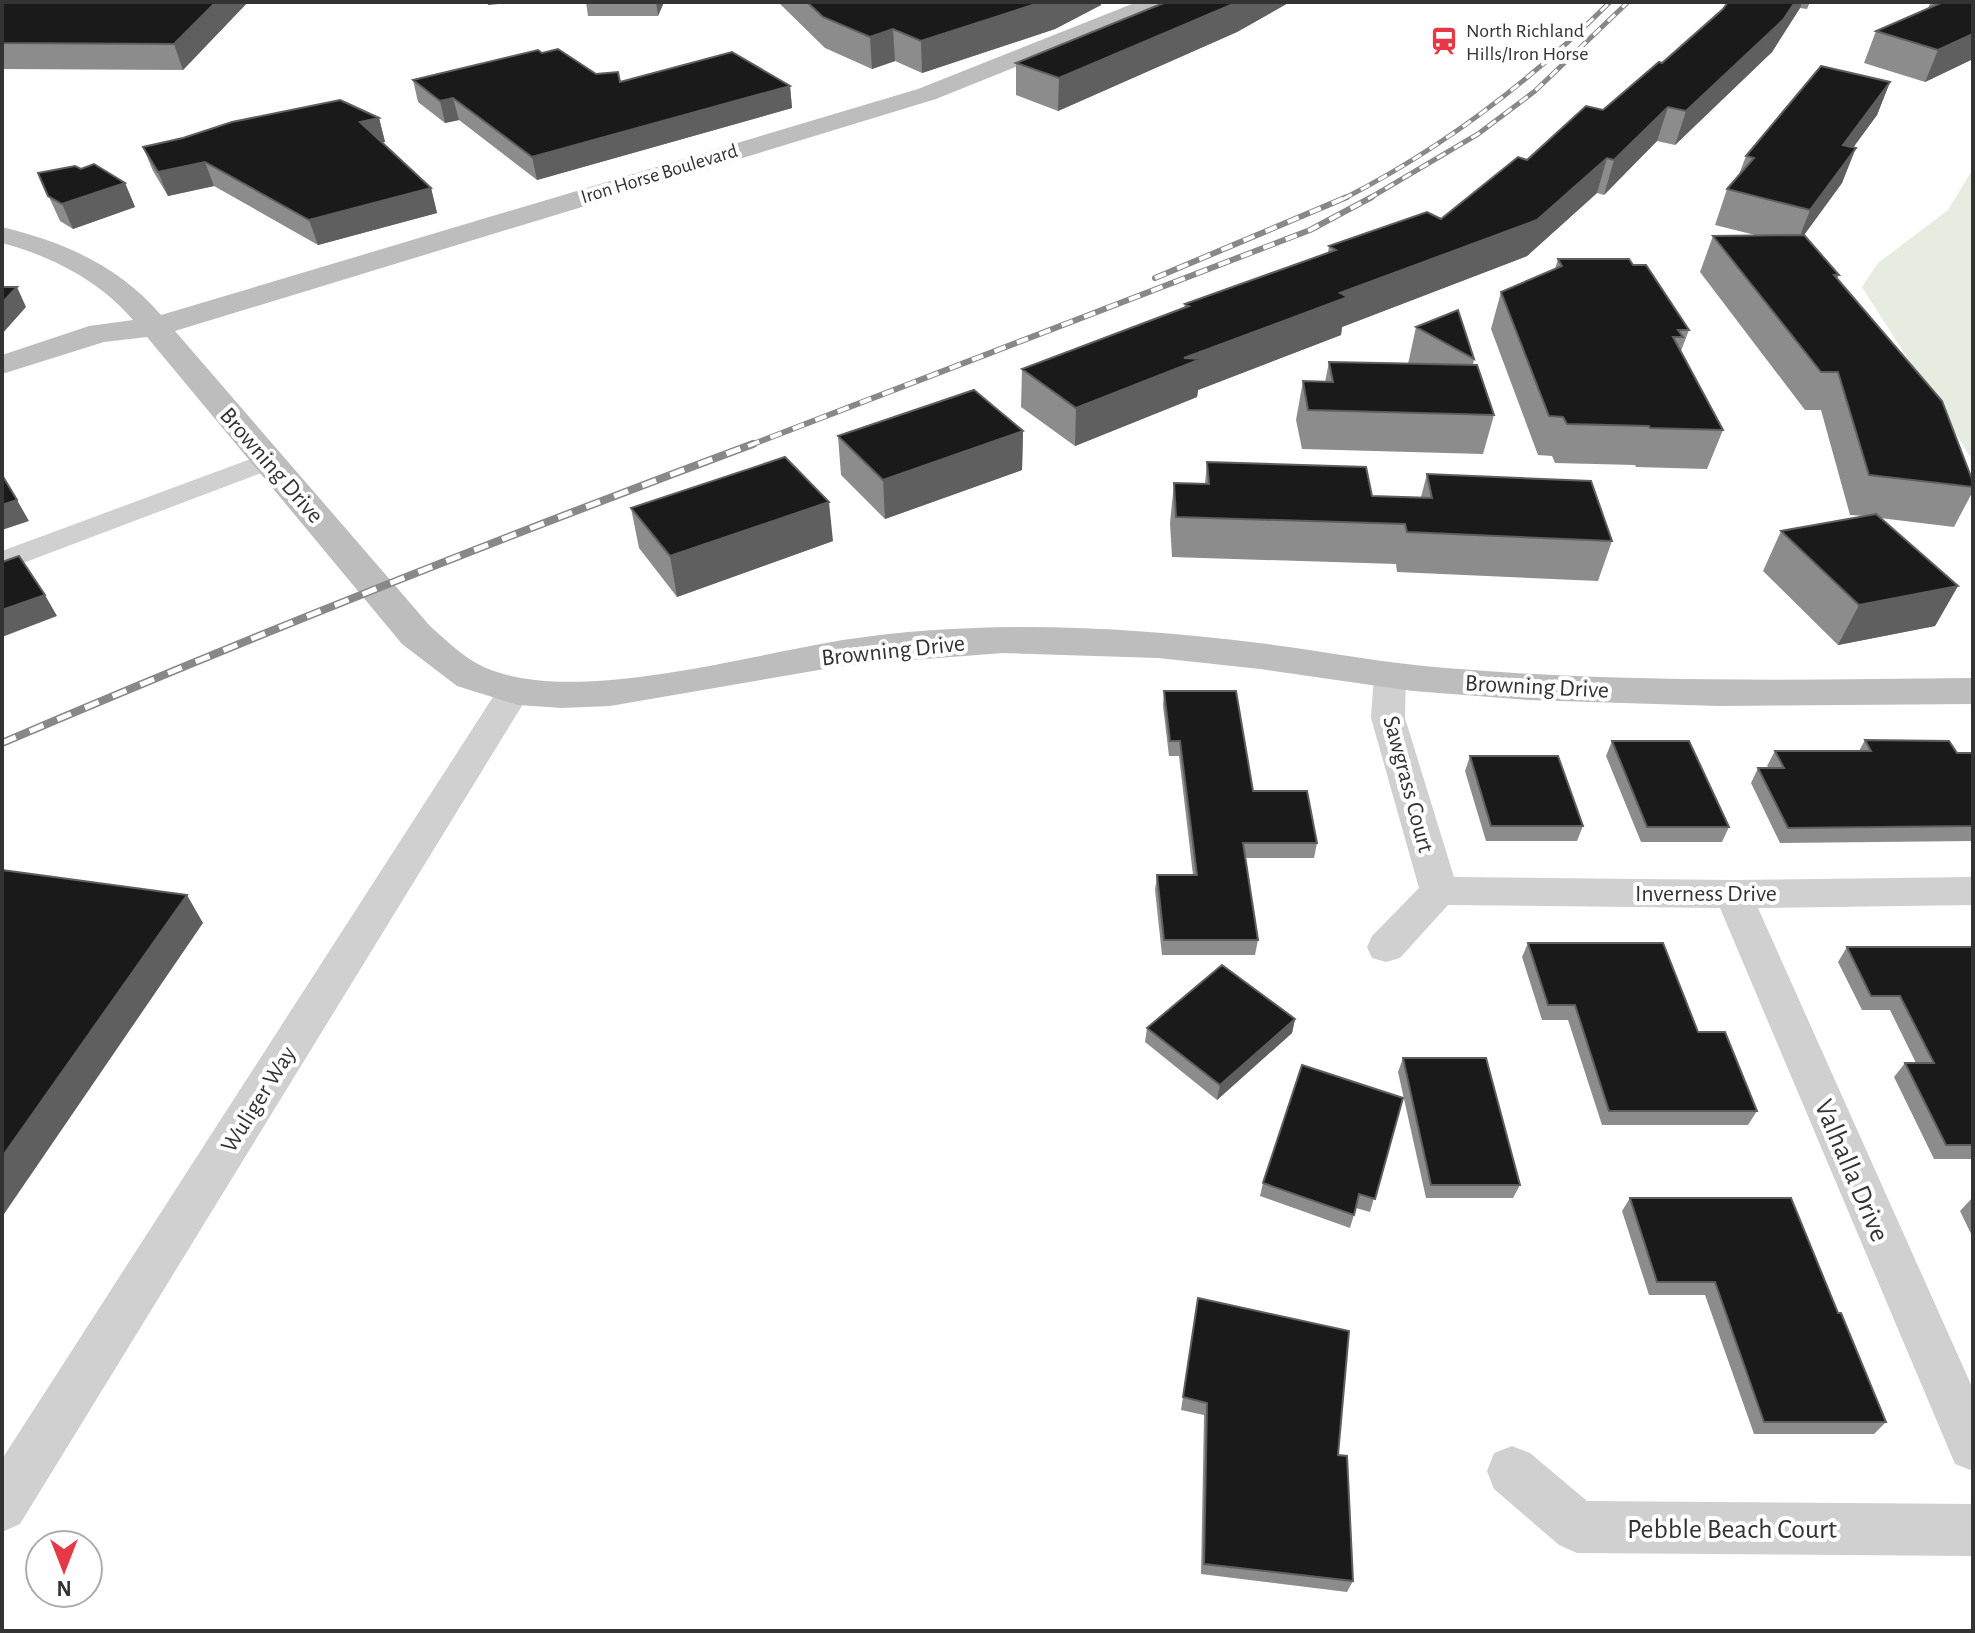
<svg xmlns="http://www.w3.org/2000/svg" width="1975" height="1633" font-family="'Alegreya Sans',sans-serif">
<rect width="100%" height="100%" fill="#fff"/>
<!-- green -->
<path fill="#e6ecdf" d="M1973,169v292l-111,-174 16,-24 70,-53z"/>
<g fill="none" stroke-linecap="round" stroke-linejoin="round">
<!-- street -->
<path fill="#d0d0d0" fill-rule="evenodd" d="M267,453l10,2 4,6 -4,6 -275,104v-20z
M1390,664l12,3 4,8 -1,43 49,159 279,3 240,-3v28l-215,3 215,481v82l-18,-7 -235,-556 -272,-3 -48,53 -14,4 -14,-4 -5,-11 5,-11 47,-48 -48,-170 3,-43 4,-8z
M514,680l12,3 5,8 -511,833 -18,8v-73l500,-776z
M1512,1446l18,7 57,48 386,3v52l-396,-3 -18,-8 -65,-56 -7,-18 7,-18z"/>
<!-- secondary -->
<path fill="#bdbdbd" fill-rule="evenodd" d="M1137,2h30l-3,5 -228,92 -761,232 255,295c19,17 39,37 64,45 88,32 256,-16 349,-31 137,-21 279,-14 416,3 63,8 125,20 187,25 175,15 352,12 527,10v26l-254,2 -191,-6 -115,-9 -153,-22 -102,-11 -155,-5 -155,12 -238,41 -48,2 -44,-3 -61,-19 -55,-42 -255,-307 -43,5 -102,32v-19l87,-29 44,-6c-33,-39 -82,-64 -131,-77v-16c62,15 117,39 159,88l757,-226z"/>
<defs>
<path id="rail-far2" d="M1343,199c100,-51 188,-118 267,-197
M1368,199l110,-65 57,-43 93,-89"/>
<path id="rail-far1" d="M1155,278l192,-81
M748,446l562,-216 62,-33"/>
<path id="rail" d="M2,743c248,-106 498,-205 751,-299"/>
</defs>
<!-- rail-far2 casing -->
<use href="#rail-far2" stroke="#888" stroke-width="5"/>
<!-- rail-far1 casing -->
<use href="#rail-far1" stroke="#888" stroke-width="6"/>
<!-- rail casing -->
<use href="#rail" stroke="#888" stroke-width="8"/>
<!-- rail-far2 -->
<use href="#rail-far2" stroke="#fff" stroke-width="3" stroke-dasharray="10" stroke-linecap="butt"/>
<!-- rail-far1 -->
<use href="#rail-far1" stroke="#fff" stroke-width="4" stroke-dasharray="12" stroke-linecap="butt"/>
<!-- rail -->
<use href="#rail" stroke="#fff" stroke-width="5" stroke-dasharray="15" stroke-linecap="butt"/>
</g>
<!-- wall -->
<path fill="#8c8c8c" d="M2,2h246l-65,68 -181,-1z
M586,2h78l-6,14h-70z
M778,2h323v3l-46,24 -133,44 -27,-12 -23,8 -47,-21z
M1166,2h124l-53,30 -179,79 -42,-16v-32z
M1728,2h82l-3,7 -7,-1 -28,44 -97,93 -18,-4 -53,54 -7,-2 -70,63 -185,71 -1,8 -143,55 -1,7 -122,49 -54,-39 1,-38 162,-61 1,-4 143,-51 1,-7 112,-27 162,-109 59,-47 61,-54z
M1931,2h42v57l-48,23 -61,-19 12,-32 52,-23z
M542,53l54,21 24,8 170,4 2,22 -255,72 -78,-60 -14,3 -27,-21 -5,-22z
M1890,82l-13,33 -24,33 -11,35 -38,52 35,40 -2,4 136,203v9l-19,36 -74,-9 78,68 -23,40 -97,19 -75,-74 18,-40 83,-15 -14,-1 -29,-105h-16l-105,-138 13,-36 42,-1 -40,-10 12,-36 11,-12 8,-21z
M379,118l6,24h-3l49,46 6,25 -119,32 -104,-59 -46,10 -15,-25 -10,-24z
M81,169l44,14 10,24 -62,22 -13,-8 -22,-48z
M1558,259l75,6 56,65 -8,21 42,79 -16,39 -71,-2 -1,-2 -80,-2 -3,-7 -14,-1 -47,-126 10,-37 54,-23z
M1416,327l58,32 -1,6 21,50 -11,39 -181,-5 -6,-29 7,-39 22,1 4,-20 79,2z
M1023,431l-1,39 -137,49 -44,-44 -3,-39z
M1207,462l165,34 49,1 6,-23 185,67 -14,40 -201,-9 -1,-8 -224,-7 -2,-34 4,-40 31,1z
M631,508l202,33 -156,56 -38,-49z
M1164,691l89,100 64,52 -3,15h-69l13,82 -3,15h-93l-7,-65 2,-15h36l-14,-119h-10l-6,-50z
M1865,740l92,13h16v88l-193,2 -29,-60 7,-15h11l-2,-2 8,-15h84z
M1612,741l117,86 -7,15h-81l-35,-86z
M1470,756l113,70 -6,15h-91l-21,-70z
M1528,943l229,168 -9,14h-146l-34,-105h-26l-20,-63z
M1847,947h126v212h-39l-40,-82 11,-14h11l-26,-53h-28l-24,-48z
M1295,1019l-3,14 -75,67 -72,-58 2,-14z
M1403,1058l117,127 -7,13h-87l-28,-126z
M1403,1098l-33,114 -14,-4 -6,20 -90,-32 3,-13z
M1630,1198l208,115 48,109 -12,12h-120l-49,-139h-56l-27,-84z
M1972,1198h1v40l-13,-27z
M1198,1298l140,157 15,126 -6,11 -146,-18 3,-159 -23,-5z"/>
<!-- shaded-wall -->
<path fill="#5f5f5f" d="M216,2h32l-65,68 -9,-26z
M487,2h34l-33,3z
M656,2h8l-6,14z
M1042,2h59v3l-46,24 -133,44 -1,-32z
M1238,2h52l-53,30 -179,79 1,-33z
M1795,2h7l-2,6 -28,44 -97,93 11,-34z
M893,29l2,32 -23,8 -2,-32z
M1973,34v25l-48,23 13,-32z
M1890,82l-13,33 -48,65 14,-35z
M790,86l2,22 -255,72 -5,-23z
M453,98l6,22 -14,3 -5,-22z
M1668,107l-11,34 -53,54 10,-35z
M379,118l6,24 -18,4 -7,-24z
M1856,148l-14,35 -46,63 14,-36z
M1607,158l-10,35 -70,63 -185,71 -1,8 -143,55 -1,7 -122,49 1,-38 108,-50 156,-65z
M205,162l9,24 -46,10 -10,-24z
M125,183l10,24 -62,22 -11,-25z
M431,188l6,25 -119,32 -9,-25z
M17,287l9,20 -24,27v-33z
M1023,431l-1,39 -137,49 -2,-39z
M17,500l12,21 -27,9v-25z
M829,502l4,39 -156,56 -7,-41z
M1958,586l-23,40 -97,19 21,-40z
M45,595l12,21 -55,21v-27z
M187,895l16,28 -201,294v-60z
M1295,1019l-3,14 -75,67 3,-15z"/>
<!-- building -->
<path fill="#1a1a1a" stroke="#5f5f5f" stroke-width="2" d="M2,2h214l-42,42 -172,-1z
M807,2h235l-121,39 -28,-12 -23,8 -47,-20z
M1166,2h72l-179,76 -43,-15z
M1728,2h67l-12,18 -97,91 -18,-4 -54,53 -7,-2 -70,62 -197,73 8,4 -164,61 17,1 -125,49 -54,-39 167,-63 -4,-2 151,-54 -7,-4 98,-34 14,7 77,-62 9,3 59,-54 17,4 56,-48 3,1 61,-54z
M1943,2h30v32l-35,16 -62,-19z
M558,49l38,25 22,-2 2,10 112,-30 58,34 -258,71 -79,-59 -13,3 -27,-21 125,-30 4,3z
M1821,66l69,16 -47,63 13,3 -46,62 -83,-21 27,-31 -8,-2z
M340,100l39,18 -19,4 71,66 -122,32 -104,-58 -47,10 -15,-25 40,-9 49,-16z
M94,164l31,19 -63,21 -14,-8 -10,-23 37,-7 6,3z
M1804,235l35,40h-5l108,126 31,81v5l-104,-12 -31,-103h-17l-108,-136z
M1558,259h71l4,6h13l43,65h-11l5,7h-10l50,93 -73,-2 -1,-2 -82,-2 -4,-7 -14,-1 -48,-124 61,-26z
M2,287h15l-15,16z
M1458,310l16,49 -58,-32z
M1329,362l148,3 17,50 -186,-5 -5,-29 30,1z
M974,390l49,41 -140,49 -45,-44z
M785,457l44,45 -159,54 -39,-48z
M1207,462l159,5 6,29 60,2 -5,-24 164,7 21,60 -205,-9 -2,-8 -229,-7 -2,-34 35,1z
M2,475l15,25 -15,5z
M1876,514l82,72 -99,19 -78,-74z
M19,556l26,39 -43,15v-48z
M1164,691h72l17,100h54l10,52h-74l15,97h-94l-7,-65h40l-17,-134h-10z
M1865,740l84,1 8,12h16v73l-185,2 -30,-60h26l-9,-17h96z
M1612,741h77l40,86h-82z
M1470,756h88l25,70h-92z
M2,870l185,25 -185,262z
M1528,943h135l35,89h27l32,79h-148l-34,-106h-27z
M1847,947h126v198h-27l-41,-82h29l-34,-67h-29z
M1222,965l73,54 -75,66 -73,-57z
M1403,1058h83l34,127h-89z
M1302,1065l101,33 -28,101 -16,-5 -5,21 -91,-32z
M1630,1198h161l47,115h3l45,109h-122l-49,-140h-58z
M1198,1298l151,33 -11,124 9,1 6,125 -149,-17 3,-161 -24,-6z"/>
<!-- icons -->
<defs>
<symbol id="station-bare" viewBox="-9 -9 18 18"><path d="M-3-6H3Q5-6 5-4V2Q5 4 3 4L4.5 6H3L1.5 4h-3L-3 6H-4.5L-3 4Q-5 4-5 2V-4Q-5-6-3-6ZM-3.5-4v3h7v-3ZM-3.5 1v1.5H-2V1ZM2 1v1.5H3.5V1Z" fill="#e63946" stroke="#fff" stroke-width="2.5" paint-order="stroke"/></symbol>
</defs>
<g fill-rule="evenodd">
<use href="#station-bare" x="1424" y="21" width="40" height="40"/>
</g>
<g text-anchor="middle" stroke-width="8" stroke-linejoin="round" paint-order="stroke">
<!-- far-poi labels -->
<g font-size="20" fill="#333" stroke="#fff" text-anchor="start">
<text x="1466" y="37">North Richland<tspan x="1466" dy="23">Hills/Iron Horse</tspan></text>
</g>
<!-- far-street labels -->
<g font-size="20" fill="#333" stroke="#fff">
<text transform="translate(659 173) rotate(-17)" y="7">Iron Horse Boulevard</text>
</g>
<!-- street labels -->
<g font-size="24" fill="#333" stroke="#fff">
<text transform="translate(272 465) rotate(49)" y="8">Browning Drive</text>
<text transform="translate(893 650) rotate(-6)" y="8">Browning Drive</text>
<text transform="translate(1537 686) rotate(3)" y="8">Browning Drive</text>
<text transform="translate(1409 784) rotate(75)" y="8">Sawgrass Court</text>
<text x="1706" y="901">Inverness Drive</text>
<text transform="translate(258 1099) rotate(-58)" y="8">Wuliger Way</text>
</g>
<!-- near-street labels -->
<g font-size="28" fill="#333" stroke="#fff">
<text transform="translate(1853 1170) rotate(67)" y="10">Valhalla Drive</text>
<text x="1732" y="1538">Pebble Beach Court</text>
</g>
</g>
<!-- border -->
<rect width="1975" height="1633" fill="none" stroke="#333333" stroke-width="8"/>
<!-- north arrow -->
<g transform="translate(64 1569) rotate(180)"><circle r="38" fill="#ffffff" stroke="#adadad" stroke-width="2"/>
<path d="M0-6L14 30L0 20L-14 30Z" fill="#e63946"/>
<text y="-12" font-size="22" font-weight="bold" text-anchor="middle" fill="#333333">N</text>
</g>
</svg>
